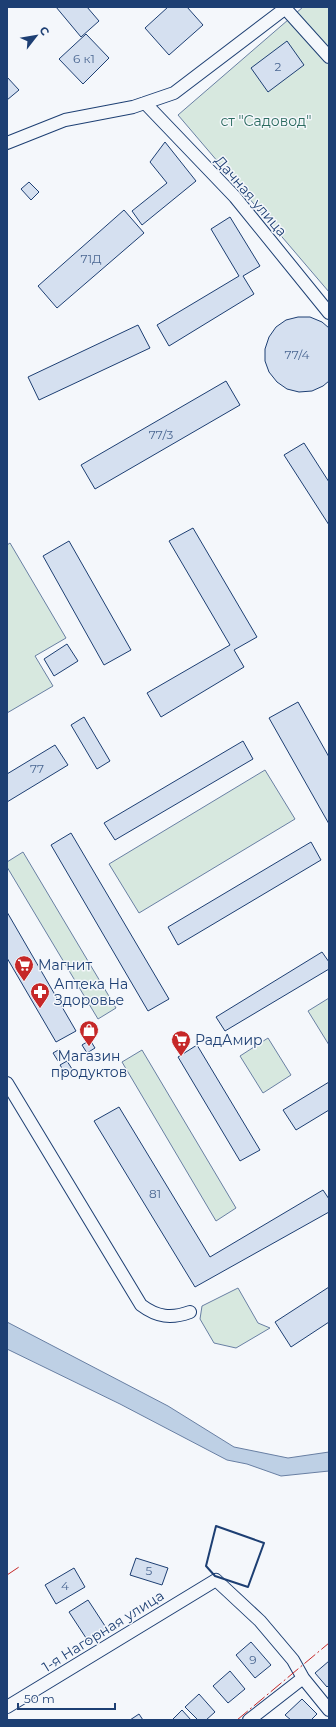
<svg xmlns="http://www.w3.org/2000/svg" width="336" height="1727" font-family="Montserrat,sans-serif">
<rect width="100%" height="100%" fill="#f4f7fb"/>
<!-- green -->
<path fill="#d7e8df" stroke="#687fa3" d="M303,7h26v285l-151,-177z
M10,543l56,95 -31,18 18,30 -46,27v-168z
M265,770l30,49 -156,94 -30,-49z
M23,852l93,156 -18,11 -91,-152v-5z
M329,998v47l-21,-34z
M268,1038l23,37 -28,18 -23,-37z
M142,1050l94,158 -20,13 -94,-159z
M238,1288l20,35 12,5 -34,20 -22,-5 -14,-24 2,-13z"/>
<!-- water -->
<path fill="#bed0e5" stroke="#687fa3" d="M7,1322l161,84 66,41 54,11 41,-6v19l-48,5 -34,-12 -20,-4 -107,-56 -113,-55z"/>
<!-- building -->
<path fill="#d5e0f0" stroke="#1d3f73" d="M56,7h31l12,14 -18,16z
M168,7h19l16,18 -34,30 -24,-27z
M86,34l23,24 -26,26 -24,-25z
M287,41l17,24 -36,27 -17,-24z
M7,77l12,13 -12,10z
M165,142l31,39 -54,44 -10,-14 35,-28 -17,-21z
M29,182l10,10 -8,8 -10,-11z
M124,210l20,23 -87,75 -19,-22z
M230,217l30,49 -17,10 11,18 -85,52 -12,-21 82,-49 -28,-47z
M298,317h12l12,5 7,6v53l-6,5 -11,5 -13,1 -12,-3 -10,-7 -8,-10 -4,-11v-12l4,-12 7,-10 10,-7z
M138,325l12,23 -111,52 -11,-23z
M226,381l14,24 -145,84 -14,-24z
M304,443l25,39v43l-45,-70z
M193,528l64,109 -23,13 10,17 -83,50 -14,-24 83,-48 -61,-104z
M69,541l62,109 -27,15 -61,-109z
M67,644l11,17 -24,15 -10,-17z
M298,702l31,55v67l-60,-106z
M84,717l26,44 -13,8 -26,-44z
M243,741l10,18 -138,81 -11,-17z
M55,745l13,20 -61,37v-28z
M71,833l98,166 -21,12 -97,-166z
M311,842l10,18 -143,85 -10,-18z
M7,912l69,119 -20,11 -49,-84z
M322,952l7,10v7l-104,62 -9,-14z
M90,1040l5,8 -8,5 -5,-8z
M197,1045l63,105 -20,11 -62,-104z
M60,1049l4,8 -6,4 -5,-8z
M67,1061l5,8 -7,4 -5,-8z
M329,1082v28l-33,20 -13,-20z
M119,1107l91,150 113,-67 6,9v13l-134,75 -101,-166z
M329,1287v35l-38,25 -16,-25z
M136,1558l32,10 -6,17 -32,-10z
M74,1568l11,19 -29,17 -11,-19z
M88,1600l19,29 -19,12 -19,-29z
M251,1642l20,23 -16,13 -19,-23z
M329,1661v24l-2,2 -12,-14z
M230,1671l15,18 -17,14 -15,-17z
M199,1694l16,18 -9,8h-8l-13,-13z
M302,1699l15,15 -6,6h-20l-6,-5z
M182,1710l9,10h-19z
M139,1714l4,6h-13z"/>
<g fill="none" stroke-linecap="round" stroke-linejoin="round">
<defs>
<path id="street" d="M284,7l45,50
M145,103l90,94 94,116
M7,143l58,-23 68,-13 41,-14 113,-86
M7,1083l134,222c16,12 30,14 49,7
M7,1707l209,-127 44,41 33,39 10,18 26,32
M249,1720l54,-42"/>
</defs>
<!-- street casing -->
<use href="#street" stroke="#1d3f73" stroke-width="14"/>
<!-- street -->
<use href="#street" stroke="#f4f7fb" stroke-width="12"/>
<!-- wall -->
<path stroke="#1d3f73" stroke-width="2" d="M216,1526l48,17 -16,44 -33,-11 -9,-10z"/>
<!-- power -->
<path stroke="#c62828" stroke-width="1" stroke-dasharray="14 3 2 3" stroke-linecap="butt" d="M7,1575l12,-8
M237,1720l92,-77"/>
</g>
<!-- icons -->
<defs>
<symbol id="supermarket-pin" viewBox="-11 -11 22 30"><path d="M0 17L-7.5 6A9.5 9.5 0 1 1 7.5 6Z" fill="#c62828" stroke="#f4f7fb"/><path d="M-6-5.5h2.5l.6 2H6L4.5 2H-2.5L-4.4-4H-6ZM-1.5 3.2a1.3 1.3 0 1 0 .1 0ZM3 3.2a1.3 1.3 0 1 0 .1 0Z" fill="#fff"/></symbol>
<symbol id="pharmacy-pin" viewBox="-11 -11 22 30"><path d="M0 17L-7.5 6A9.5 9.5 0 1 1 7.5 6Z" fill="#c62828" stroke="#f4f7fb"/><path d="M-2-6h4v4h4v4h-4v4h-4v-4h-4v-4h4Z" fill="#fff"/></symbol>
<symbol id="shop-pin" viewBox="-11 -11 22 30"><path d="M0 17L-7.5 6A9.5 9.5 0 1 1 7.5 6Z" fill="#c62828" stroke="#f4f7fb"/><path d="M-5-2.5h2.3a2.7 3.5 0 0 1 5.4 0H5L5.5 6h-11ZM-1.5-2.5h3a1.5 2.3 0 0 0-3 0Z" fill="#fff"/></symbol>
</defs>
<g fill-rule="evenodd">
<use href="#supermarket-pin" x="13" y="954" width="22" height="30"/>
<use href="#pharmacy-pin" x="29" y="981" width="22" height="30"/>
<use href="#shop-pin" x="78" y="1019" width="22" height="30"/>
<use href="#supermarket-pin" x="170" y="1029" width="22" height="30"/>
</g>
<g text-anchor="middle" stroke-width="3" stroke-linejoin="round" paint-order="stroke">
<!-- number labels -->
<g font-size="12" fill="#4b6792">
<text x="84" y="63">6 к1</text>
<text x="278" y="71">2</text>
<text x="91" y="263">71Д</text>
<text x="297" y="359">77/4</text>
<text x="161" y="439">77/3</text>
<text x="37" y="773">77</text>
<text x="155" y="1198">81</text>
<text x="149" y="1575">5</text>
<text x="65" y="1590">4</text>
<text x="253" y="1664">9</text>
</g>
<!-- park labels -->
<g font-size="14" fill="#2c6c60" stroke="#f4f7fb">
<text x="266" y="126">ст "Садовод"</text>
</g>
<!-- street labels -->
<g font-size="14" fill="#1d3f73" stroke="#f4f7fb">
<text transform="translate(251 196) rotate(49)" y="5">Дачная улица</text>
<text transform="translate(103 1631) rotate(-32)" y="5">1-я Нагорная улица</text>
</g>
<!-- poi labels -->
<g font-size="14" fill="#1d3f73" stroke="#f4f7fb" text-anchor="start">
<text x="38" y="970">Магнит</text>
<text x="54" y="989">Аптека На<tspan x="54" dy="16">Здоровье</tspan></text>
<text x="195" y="1045">РадАмир</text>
<text x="89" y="1061" text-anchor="middle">Магазин<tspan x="89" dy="16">продуктов</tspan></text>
</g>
</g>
<!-- border -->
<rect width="336" height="1727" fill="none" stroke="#1d3f73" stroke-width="16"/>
<!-- north arrow -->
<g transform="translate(36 36) rotate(59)" stroke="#f4f7fb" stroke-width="3" paint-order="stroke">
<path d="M0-3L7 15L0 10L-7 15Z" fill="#1d3f73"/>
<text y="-6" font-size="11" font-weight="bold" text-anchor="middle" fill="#1d3f73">С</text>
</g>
<!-- scale -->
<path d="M18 1703v6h97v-6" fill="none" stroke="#1d3f73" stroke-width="2"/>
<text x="24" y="1703" font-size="12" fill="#1d3f73" stroke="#f4f7fb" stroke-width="3" paint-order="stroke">50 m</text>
</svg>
